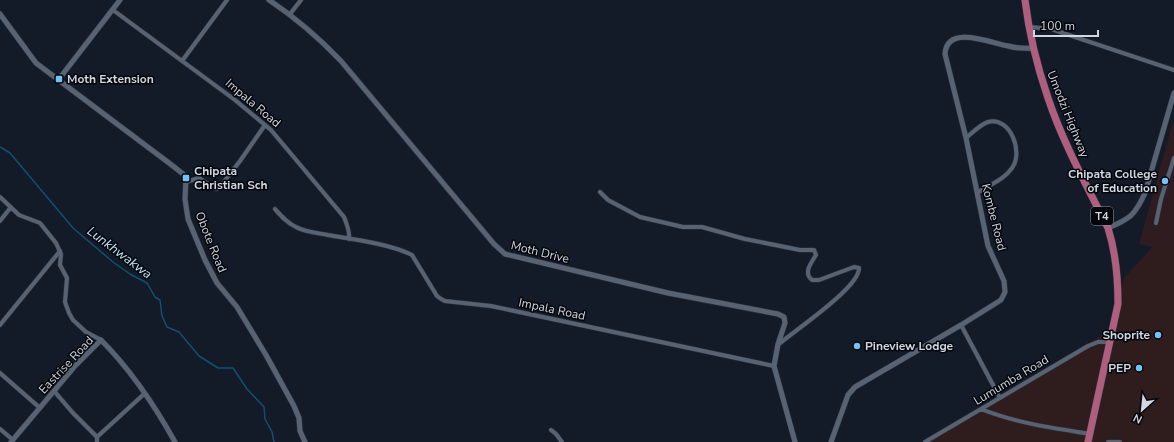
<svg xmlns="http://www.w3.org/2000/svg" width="1174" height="442" font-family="'Nunito Sans',sans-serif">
<rect width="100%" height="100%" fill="#131b29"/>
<!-- commercial -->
<path fill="#2f1c1c" d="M1155,244l19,8v190h-253l190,-112 13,-52z"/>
<!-- education -->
<path fill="#2e1c21" d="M1174,118v134l-35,-8z"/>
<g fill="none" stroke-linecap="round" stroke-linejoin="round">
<!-- stream -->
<path stroke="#12506d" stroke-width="1.5" d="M0,147l10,6 63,75 40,34 17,12 17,9 8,14 5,3 2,16 5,11 12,5 20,24 19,12h15l14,21 17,18 1,12 7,13 2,10"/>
<defs>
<path id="minor" d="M113,10l122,90 36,30 73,87c3,8 6,14 5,22
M290,14l11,-14
M1030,27l21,2 123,41
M182,61l45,-61
M966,138c6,-5 15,-14 22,-16 22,-6 36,30 24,46 -8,12 -23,17 -35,25
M186,182l13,-4 17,11 3,-1 21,-27 25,-36
M600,192l8,8 32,17 43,10h19l43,12 55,11h14l2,5c-5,8 -13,18 -4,25h7l35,-13 5,1c1,19 -65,63 -80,76
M0,197l19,18 21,8 16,20 5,11 -1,11 7,13 -2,24 4,11 4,7 13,12 15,8
M275,209c6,7 12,14 21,18 9,5 22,6 32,8 24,4 63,9 84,20l25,41 4,3 4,2 46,5 283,60
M0,221l11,-14
M1156,223l5,-24 13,-41
M0,325l60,-74
M961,325l39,73
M0,373l40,35
M54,391l19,22 24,24v5
M981,409c35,14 72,19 109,25
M0,429l13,11
M551,430l5,4 6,8
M97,437l47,-43
M925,442l163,-96 10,-4h12
M1108,442h12"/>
<path id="tertiary" d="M269,0c27,18 50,38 72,61l153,183 11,10 163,39 110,21 6,3 1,6 -7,21 -4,22 21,76
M0,14l36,49 137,103 10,8 3,4 -1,21 3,20 17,41 12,23 20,24 29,48 28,51 5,12 1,13 5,11
M59,79l61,-79
M1108,228c22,-9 27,-13 37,-35l29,-100
M11,442l64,-76 26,-26c29,29 54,66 74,102
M831,442l17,-47 7,-8 106,-62 40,-25 4,-8 -1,-11 -16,-35 -22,-108 -21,-84c2,-30 46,-11 63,-8 8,2 16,3 25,2"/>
<path id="trunk" d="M1025,0c4,33 12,66 23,98 15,45 39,88 60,130 8,25 10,50 10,76l-30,138"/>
</defs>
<!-- minor casing -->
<use href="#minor" stroke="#30343f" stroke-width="5"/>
<!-- tertiary casing -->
<use href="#tertiary" stroke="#30343f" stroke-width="6"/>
<!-- trunk casing -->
<use href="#trunk" stroke="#30343f" stroke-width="8"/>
<!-- minor -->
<use href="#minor" stroke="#576272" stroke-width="4"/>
<!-- tertiary -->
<use href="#tertiary" stroke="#576272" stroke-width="5"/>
<!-- trunk -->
<use href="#trunk" stroke="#ae5f7d" stroke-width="7"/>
</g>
<!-- markers -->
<g fill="#73c1f6" stroke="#04060b" stroke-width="1.5">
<rect x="55" y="75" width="8" height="8" rx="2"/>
<rect x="182" y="174" width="8" height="8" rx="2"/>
<circle cx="1165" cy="181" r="4"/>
<circle cx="1158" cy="335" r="4"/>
<circle cx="857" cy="346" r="4"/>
<circle cx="1139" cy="368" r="4"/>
</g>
<g text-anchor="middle" stroke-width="3" stroke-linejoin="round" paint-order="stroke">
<!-- shield labels -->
<rect fill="#04060b" stroke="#9498a1" stroke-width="1" x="1091" y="207" width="22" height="18" rx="3"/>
<g font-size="11" font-weight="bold" fill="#d1d7e1">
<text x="1102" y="220">T4</text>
</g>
<!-- poi labels -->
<g font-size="12" font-weight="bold" fill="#d1d7e1" stroke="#04060b" text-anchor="start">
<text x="67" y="83">Moth Extension</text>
<text x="194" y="175">Chipata<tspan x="194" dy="14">Christian Sch</tspan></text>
<text x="1157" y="178" text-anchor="end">Chipata College<tspan x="1157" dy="14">of Education</tspan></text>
<text x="1150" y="339" text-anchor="end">Shoprite</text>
<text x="865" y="350">Pineview Lodge</text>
<text x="1131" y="372" text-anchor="end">PEP</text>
</g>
<!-- street labels -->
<g font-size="12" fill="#d1d7e1" stroke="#04060b">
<text transform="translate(253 103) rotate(40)" y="4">Impala Road</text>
<text transform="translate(1068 114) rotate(68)" y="4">Umodzi Highway</text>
<text transform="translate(994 217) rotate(76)" y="4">Kombe Road</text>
<text transform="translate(211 242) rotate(68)" y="4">Obote Road</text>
<text transform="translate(540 252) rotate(14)" y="4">Moth Drive</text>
<text transform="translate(552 309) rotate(12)" y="4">Impala Road</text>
<text transform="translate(66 365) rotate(-47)" y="4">Eastrise Road</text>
<text transform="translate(1011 380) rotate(-31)" y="4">Lumumba Road</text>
</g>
<!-- water labels -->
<g font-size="13" font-style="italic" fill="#c2e8fe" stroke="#04060b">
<text transform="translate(120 252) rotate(37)" y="5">Lunkhwakwa</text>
</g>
</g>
<!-- north arrow -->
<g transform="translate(1142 410) rotate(207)" stroke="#04060b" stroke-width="3" paint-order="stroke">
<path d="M0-3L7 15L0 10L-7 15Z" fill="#d1d7e1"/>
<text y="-6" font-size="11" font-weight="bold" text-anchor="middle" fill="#d1d7e1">N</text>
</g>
<!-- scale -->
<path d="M1034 30v6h64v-6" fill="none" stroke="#d1d7e1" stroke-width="2"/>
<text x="1040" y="30" font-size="12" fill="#d1d7e1" stroke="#04060b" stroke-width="3" paint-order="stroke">100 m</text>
</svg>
